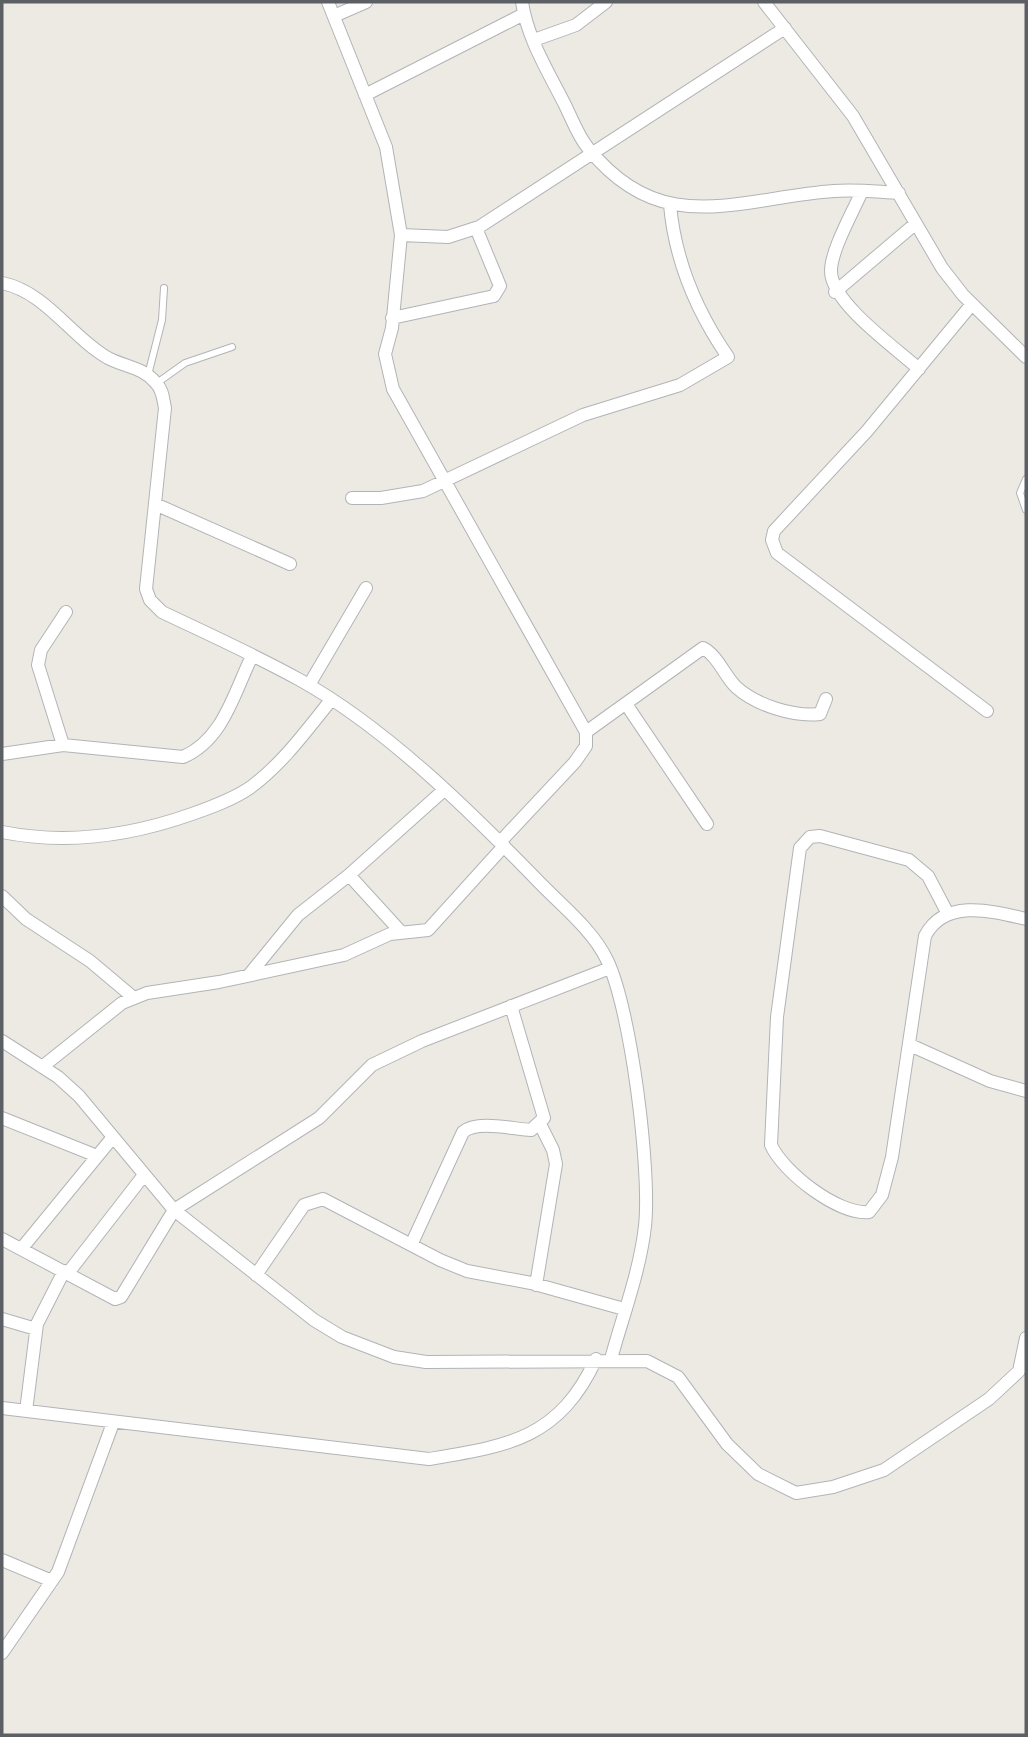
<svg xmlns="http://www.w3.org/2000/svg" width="1028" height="1737" font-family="Jost,sans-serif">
<rect width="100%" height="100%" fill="#edeae4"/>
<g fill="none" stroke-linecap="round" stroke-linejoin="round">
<defs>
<path id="lane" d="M148,375l14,-55 2,-32
M157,383l28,-20 47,-16
M1026,479l-6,14 6,17"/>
<path id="street" d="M328,2l58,145 15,88 -9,93 -7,26 8,35 193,343v14l-11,16 -75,80
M522,2c5,36 27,71 43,103 7,14 13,31 23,43 74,92 149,50 246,43 22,-2 44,1 65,2
M764,2l89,114 89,152 21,27 63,62
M334,16l32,-14
M534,40l42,-15 30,-23
M365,95l159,-81
M862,191c-9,21 -31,59 -31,80 0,32 65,77 88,98
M401,235l47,2 31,-10 306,-199
M2,283c44,9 69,54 106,75 17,9 35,9 48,25 7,7 7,16 9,25l-19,181 4,11 12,12c46,22 93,43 138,68 86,48 169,130 238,201 22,23 55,49 69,79 24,49 44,211 38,266 -5,45 -22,89 -34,133
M835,292l80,-68
M972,304l-105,127 -93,100 -2,9 5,13 210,158
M392,318l102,-22 6,-10 -24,-58
M352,498h29l42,-7 160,-76 97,-30 48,-28c-31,-45 -53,-97 -58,-152
M155,504l135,60
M309,685l57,-97
M626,704l81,120
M586,732l117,-84c15,8 21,27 33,39 20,18 57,30 84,27l6,-15
M63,745l-25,-80 3,-15 25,-38
M2,754l61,-9 120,12c40,-17 51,-64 69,-101
M2,832c65,13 128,4 190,-18 20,-7 42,-15 59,-27 32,-24 55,-56 80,-87
M349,875l52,57
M2,896l24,23 64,42 44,37
M948,914l-20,-38 -19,-16 -89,-24 -10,1 -10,11 -23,169 -6,128c12,27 67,70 98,67l13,-17 10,-38 33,-221c20,-38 67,-25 101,-17
M249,975l49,-60 51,-40 95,-85
M2,1041l56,36 21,19 95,114 140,110 28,17 52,20 32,5 221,-1 31,16 49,67 31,30 38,19 37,-6 51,-17 105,-71 30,-28 7,-33
M910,1045l80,36 36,10
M42,1067l80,-64 25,-10 72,-11 125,-27 46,-21 38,-4 76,-84
M2,1118l95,38
M2,1239l113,60 6,-2 53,-87 145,-92 53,-53 50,-24 188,-73
M412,1243l51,-111c14,-12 50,-3 68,-2l13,-12 -33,-112
M22,1248l91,-111
M68,1273l76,-98
M256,1275l48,-70 19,-6 117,61 27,11 64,12 93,26
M536,1285l20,-121 -3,-14 -13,-26
M2,1319l34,10
M2,1408l427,51c79,-13 130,-20 167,-100
M26,1411l11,-87 27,-53
M2,1560l50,21
M2,1653l56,-81 55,-149"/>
</defs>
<!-- lane casing -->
<use href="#lane" stroke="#b1b4b7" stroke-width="8"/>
<!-- street casing -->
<use href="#street" stroke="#b1b4b7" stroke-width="14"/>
<!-- lane -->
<use href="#lane" stroke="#fff" stroke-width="6"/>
<!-- street -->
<use href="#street" stroke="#fff" stroke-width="12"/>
</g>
<!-- border -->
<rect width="1028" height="1737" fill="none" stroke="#5c5f63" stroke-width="7"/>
</svg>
